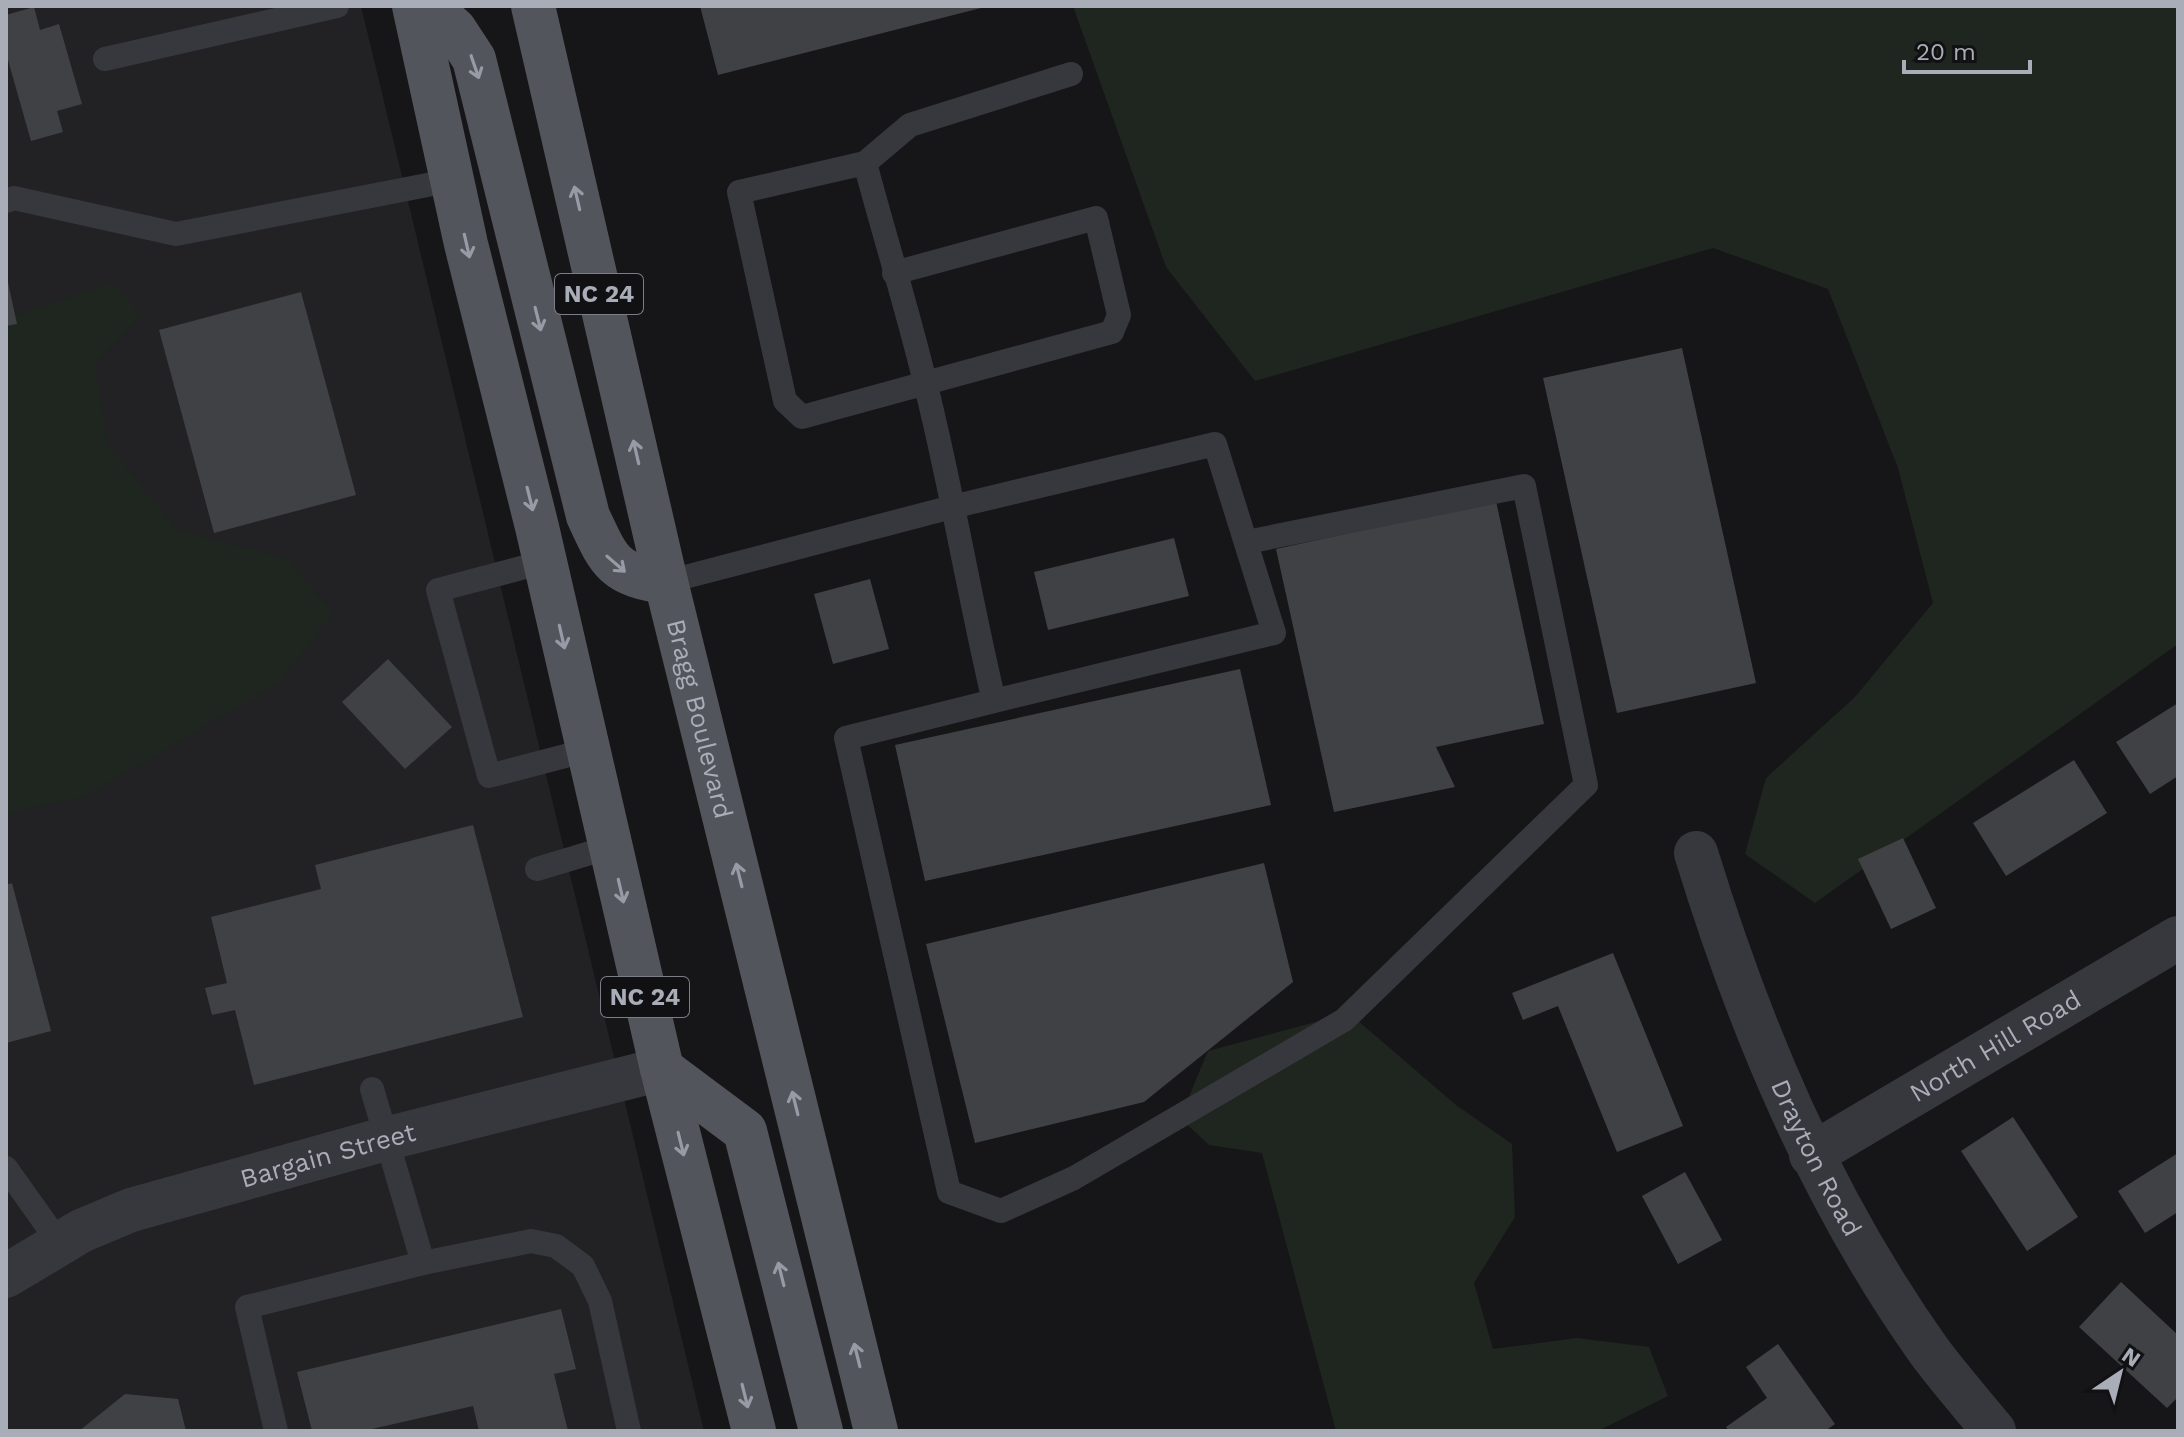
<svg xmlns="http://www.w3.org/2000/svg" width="2184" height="1437" font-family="'Work Sans',sans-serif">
<rect width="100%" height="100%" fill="#161618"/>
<!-- built -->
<path fill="#222225" d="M6,6h355l343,1425h-698z"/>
<!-- green -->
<path fill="#1e261f" d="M1073,6h1105v638l-363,259 -70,-49 21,-76 89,-81 78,-94 -35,-135 -70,-179 -115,-41 -458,133 -89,-114z
M112,283l29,31 -46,49 12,81 71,86 110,29 45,55 -54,69 -193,113 -80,18v-495z
M1349,1013l107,92 56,39 3,73 -41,66 19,66 84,-11 72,9 19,49 -70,35h-262l-74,-278 -53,-8 -29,-27 28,-67z"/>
<!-- building -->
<path fill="#404145" d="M700,6h285v1l-267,68z
M34,7l6,23 19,-6 23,80 -25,7 6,21 -32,9 -25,-88v-38z
M6,273l11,51 -11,2z
M301,292l55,203 -142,38 -55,-203z
M1682,348l74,335 -139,30 -74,-335z
M1496,501l48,223 -108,23 19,40 -121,25 -58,-263z
M1174,538l15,58 -141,34 -14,-58z
M870,579l19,70 -56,15 -19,-70z
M388,659l64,68 -47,42 -63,-67z
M1240,669l31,136 -346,76 -30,-136z
M2178,703v73l-28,18 -34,-52z
M2074,760l33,53 -101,63 -33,-53z
M473,825l50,192 -269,68 -19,-75 -23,5 -7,-27 22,-5 -16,-66 110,-28 -6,-24z
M1903,838l33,70 -45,21 -33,-70z
M1264,863l29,119 -149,120 -169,41 -49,-199z
M12,883l39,148 -45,12v-158z
M1613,953l70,173 -66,26 -59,-146 -35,14 -11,-27z
M2013,1117l65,100 -51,34 -66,-100z
M2178,1153v59l-33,21 -27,-42z
M1685,1172l37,68 -44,24 -36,-68z
M2121,1282l57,53v62l-11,11 -88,-81z
M561,1309l15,60 -22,5 14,57h-89l-6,-25 -110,25h-51l-15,-59z
M1778,1344l57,80 -10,7h-96l-3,-4 41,-29 -21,-31z
M125,1394l53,5 8,32h-107z"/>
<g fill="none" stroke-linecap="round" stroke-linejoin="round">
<!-- service -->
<path stroke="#37383d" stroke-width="24" d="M105,59l232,-53
M865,163l45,-38 161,-51
M6,201l8,-3 162,36 277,-54
M544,562l-106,28 51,186 99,-26
M666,582l286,-75 263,-63 59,189 -280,68c-25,-105 -42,-211 -68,-315 -18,-75 -41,-148 -61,-223l-126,29 46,209 17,16 310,-85 7,-17 -23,-97 -202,55
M994,701l-148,37 103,454 52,19 73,-33 270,-158 242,-235 -62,-299 -277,56
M537,869l73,-22
M372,1089l51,174
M6,1168l54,76
M276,1431l-29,-124 176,-44 108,-22 25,5 27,20 17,35 29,130"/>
<!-- minor -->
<g stroke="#37383d" stroke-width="44">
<path id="s1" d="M1696,853c54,176 125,346 233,498 20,27 43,53 65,80"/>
<path id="s2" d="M1811,1155l367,-217"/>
</g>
<!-- tertiary -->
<path stroke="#37383d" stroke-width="44" id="s3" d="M6,1276l75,-45 50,-21 254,-71 277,-70"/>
<!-- primary -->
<g stroke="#53555c" stroke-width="44">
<path d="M414,6l52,238 71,283 125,542 92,362"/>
<path d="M429,6l26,24 19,29 114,457c21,45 25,59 78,66"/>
<path id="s4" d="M533,6l133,576 210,849"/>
<path d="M662,1069l83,62 76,300"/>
</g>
</g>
<!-- one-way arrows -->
<defs><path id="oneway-shaft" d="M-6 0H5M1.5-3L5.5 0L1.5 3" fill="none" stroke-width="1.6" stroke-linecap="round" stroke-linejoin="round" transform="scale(2)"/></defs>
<g stroke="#979ba6">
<use href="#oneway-shaft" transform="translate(475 67) rotate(71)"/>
<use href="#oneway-shaft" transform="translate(577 198) rotate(-103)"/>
<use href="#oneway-shaft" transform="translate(467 246) rotate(77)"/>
<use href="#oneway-shaft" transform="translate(538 319) rotate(76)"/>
<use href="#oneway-shaft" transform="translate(636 452) rotate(-103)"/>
<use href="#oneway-shaft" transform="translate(530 499) rotate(76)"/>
<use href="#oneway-shaft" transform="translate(616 564) rotate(41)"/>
<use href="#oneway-shaft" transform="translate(562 637) rotate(77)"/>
<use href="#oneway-shaft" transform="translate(739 875) rotate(-104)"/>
<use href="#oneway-shaft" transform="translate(621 891) rotate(77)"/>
<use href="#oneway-shaft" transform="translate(795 1103) rotate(-104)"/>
<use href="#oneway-shaft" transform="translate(681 1144) rotate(76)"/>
<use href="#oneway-shaft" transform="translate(781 1274) rotate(-104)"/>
<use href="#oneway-shaft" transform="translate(857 1355) rotate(-104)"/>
<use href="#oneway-shaft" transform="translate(745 1396) rotate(76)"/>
</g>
<g text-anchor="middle" stroke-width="6" stroke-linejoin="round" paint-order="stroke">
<!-- shield labels -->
<g fill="#111113" stroke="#7b7e86" stroke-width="2">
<rect x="555" y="274" width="88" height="40" rx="6"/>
<rect x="601" y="977" width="88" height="40" rx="6"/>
</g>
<g font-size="24" font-weight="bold" fill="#a8adb8">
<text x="599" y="302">NC 24</text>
<text x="645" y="1005">NC 24</text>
</g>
<!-- street labels -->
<g font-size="26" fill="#a8adb8" stroke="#111113">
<text dy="9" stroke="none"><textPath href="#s4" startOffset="732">Bragg Boulevard</textPath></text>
<text dy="9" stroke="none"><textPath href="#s2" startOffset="214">North Hill Road</textPath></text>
<text dy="9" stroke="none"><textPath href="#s3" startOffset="346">Bargain Street</textPath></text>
<text dy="9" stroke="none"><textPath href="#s1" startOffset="328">Drayton Road</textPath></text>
</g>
</g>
<!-- border -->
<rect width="2184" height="1437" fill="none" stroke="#a8adb8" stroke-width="16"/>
<!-- north arrow -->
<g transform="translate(2120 1373) rotate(35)" stroke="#111113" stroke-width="6" paint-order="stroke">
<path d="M0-6L14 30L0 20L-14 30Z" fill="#a8adb8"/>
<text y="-12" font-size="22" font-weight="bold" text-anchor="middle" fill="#a8adb8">N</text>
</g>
<!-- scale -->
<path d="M1904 60v12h126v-12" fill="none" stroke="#a8adb8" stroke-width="4"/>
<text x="1916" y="60" font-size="24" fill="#a8adb8" stroke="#111113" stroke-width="6" paint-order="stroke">20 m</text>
</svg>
